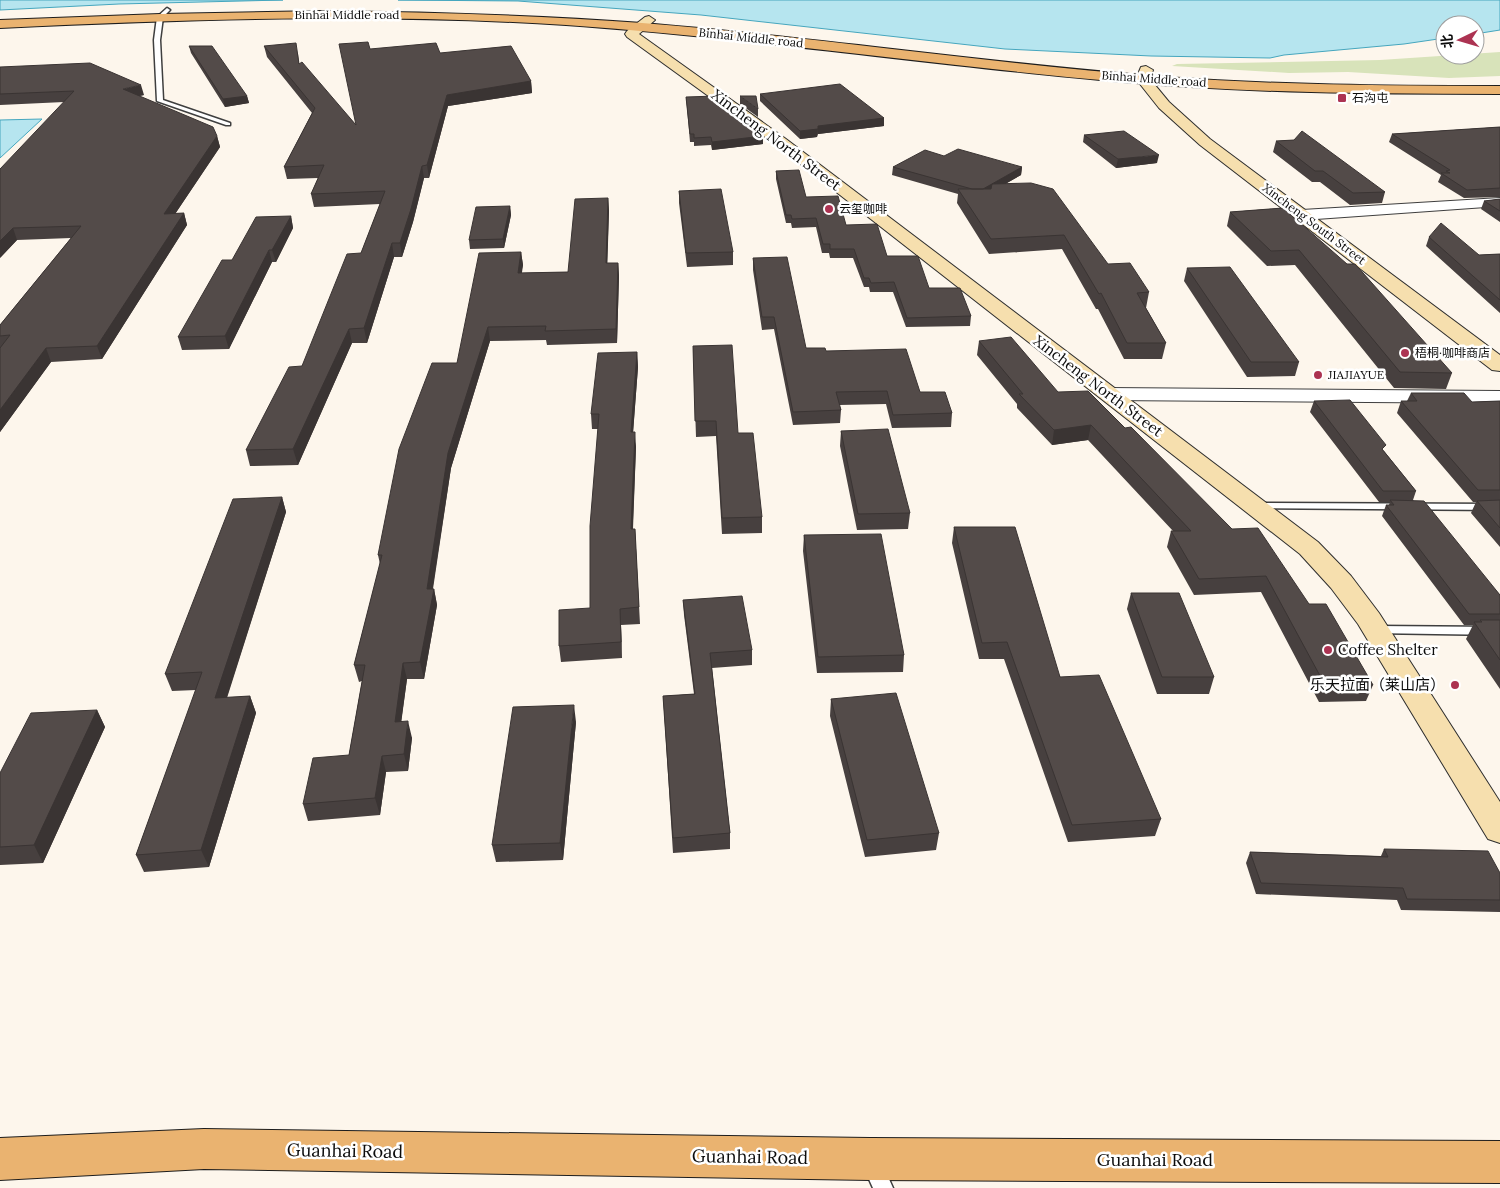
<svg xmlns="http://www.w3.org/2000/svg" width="1500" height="1188" font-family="Lora,'Noto Sans SC',serif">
<rect width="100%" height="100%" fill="#fdf6ec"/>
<!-- green -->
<path fill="#d8e3ba" d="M1500,52v24l-51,2 -101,-6 -59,1 -117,-7 5,-2 203,-4z"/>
<!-- water -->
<path fill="#b6e5ef" stroke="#45a6be" d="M0,0h283l-164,4 -119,6z
M398,0h1102v30l-25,4v-9h-30v13l-41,6 -120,11 -14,3 -119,-2 -146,-7 -304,-34 -183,-14z
M42,119l-42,39v-38z"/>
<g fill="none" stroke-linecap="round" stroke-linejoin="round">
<defs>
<path id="lane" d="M167,8l3,2 -7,7 -3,23 3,60 67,23v2h-4l-69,-24 -3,-61 3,-23z
M1257,503l243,1v6l-247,-2 -2,-2 2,-2z
M1376,626l124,1v8l-129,-2 -1,-3z
M873,1157l7,2 13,29h-20l-10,-22 3,-7z"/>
<path id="street" d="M1500,198v8l-198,14 -5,-2 -3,-3 3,-3 5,-2z
M1108,388l392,3v12l-392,-3 -7,-2 -3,-4 3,-4z"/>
<path id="secondary" d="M649,16l6,4 -16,14 147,105 532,403 33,34 28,37 121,189v41l-12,-4 -130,-215 -27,-36 -31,-34 -524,-409 -149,-108 -2,-3 2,-3 18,-14z
M1146,66l7,4 -3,9 19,23 41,37 290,216v16l-8,-1 -292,-225 -41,-37 -23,-29 5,-12z"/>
<path id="primary" d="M321,11c107,1 214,4 321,12 175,14 350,41 525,54 111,8 222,9 333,9v8c-126,0 -252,-1 -377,-12 -186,-16 -371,-44 -557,-57 -188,-12 -378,-6 -566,3v-8l160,-6z
M204,1129l666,9 630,3v42l-630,-3 -666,-11 -204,11v-42z"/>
</defs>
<!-- lane casing -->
<use href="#lane" stroke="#3f3f3f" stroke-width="3"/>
<!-- street casing -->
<use href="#street" stroke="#3f3f3f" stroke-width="2"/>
<!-- secondary casing -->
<use href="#secondary" stroke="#2e2e2e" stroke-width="2"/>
<!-- primary casing -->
<use href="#primary" stroke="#1d1d1d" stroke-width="2"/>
<!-- lane -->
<use href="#lane" fill="#fff" fill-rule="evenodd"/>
<!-- street -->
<use href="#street" fill="#fff" fill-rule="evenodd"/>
<!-- secondary -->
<use href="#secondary" fill="#f6dfae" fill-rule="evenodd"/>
<!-- primary -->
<use href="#primary" fill="#eab370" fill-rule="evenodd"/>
</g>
<!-- wall -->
<path fill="#47403f" d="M189,46l58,50 2,7 -24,4 -34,-54z
M264,46l34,8 1,10 57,61 14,-76 70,4 91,28 1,12 -84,13 -19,72h-5l-11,44 -11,35h-8l-27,86h-15l-54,122 -48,1 -4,-16 56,-84 59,-113 19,-49 -66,3 -3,-13 7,-16 -31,1 -3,-12 28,-54 -45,-56z
M0,67l144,28 -5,1 78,40 3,11 -45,67 9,-1 3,12 -85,134 -51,3 -51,70v-107l71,-87 -54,2 -17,18 64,-156 -64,3z
M760,94l124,24v8l-66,8 -1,3 -17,2 -40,-38z
M740,96l18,13v8l-18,-13z
M686,97l77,39v8l-51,6 -1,-5 -17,1v-4h-4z
M1500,127v70l-36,1 -26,-16 3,-7 -52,-33 3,-8z
M1084,135l73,28 -41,5 -33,-26z
M1294,140l91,52 -3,11 -32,2 -30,-23h-8l-39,-30 3,-11z
M944,156l78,11 -1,8 -16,9 103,80 41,28 -3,16 20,35 -4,16h-38l-26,-50h-2l-34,-60 -73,5 -32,-51 1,-9 -66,-19 1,-8z
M776,171l30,26 40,28 83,63 42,28 -1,10 -64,1 -13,-35h-23l-1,-5h-5l-11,-29h-23l-1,-5h-7l-6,-26 -24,1 -1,-5h-5l-10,-44z
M679,191l54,61v13l-46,2 -8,-64z
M608,198l1,13 -2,52h11l1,13 -2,67 -70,2 -1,-5 -56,1 -39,127 -18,121h1l3,16 -13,74h-17l-6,43 11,16 -4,33 -22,1 -6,43 -72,6 -5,-17 46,-49 13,-74 -3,1 -5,-17 26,-101 -2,-9 79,-192 64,-111 2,13 -2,8 47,-1z
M1500,199v23l-19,-13 3,-8z
M510,206l1,9 -7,33 -34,1 -1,-9z
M1283,208l169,165 -6,16 -52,-1 -99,-123 -28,1 -40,-40 3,-14z
M291,216l2,12 -17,34h-4l-43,87 -47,1 -4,-13z
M1429,237l50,18 21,-1v59l-74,-67z
M753,258l53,90 20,3 94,41 32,21 -1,14 -59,1 -6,-24 -47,1 2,5 -1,13 -47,2 -19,-96 -12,1 -9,-60z
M1187,268l112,94 -4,14 -48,1 -63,-96z
M979,341l79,51 67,36 107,101 77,75 64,81 -7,16 -47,1 -58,-110 -67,3 -27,-48 4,-16h2l-85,-91 -36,5 -35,-37v-4l-40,-49z
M693,346l69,171v16l-40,1 -6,-98 -20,1z
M637,352l1,15 -5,65 3,15 -3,82h2l5,95 -19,1 1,33 -61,4 -2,-16 31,-38 8,-179h-6l-1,-15z
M1411,393l61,9 28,-1v146l-29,-34 5,-11h-3l-76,-89 4,-12h6z
M1314,401l70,50 32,40 -3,9 87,95v94l-34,-50 7,-14h-9l-82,-109 4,-11h3l1,-3h-11l-69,-90z
M841,431l69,82 -2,16 -51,1 -17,-84z
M282,497l4,15 -59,186 23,-2 6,17 -47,154 -65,5 -8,-17 60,-165 -24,1 -7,-17z
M954,527l207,292 -6,17 -87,6 -64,-183h-25l-27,-116z
M804,535l100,120 -1,17 -86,1 -14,-122z
M1131,593l83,84 -5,17h-52l-30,-85z
M683,600l69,50v15l-40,3 18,165v16l-57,4 -10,-157 31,-2 -10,-79z
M831,699l108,134 -3,17 -71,7 -35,-141z
M97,710l8,17 -62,136 -43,2v-92z
M576,722l-13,138 -67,2 -4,-17z
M1384,849l116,24v39l-99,-2 -4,-10 -141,-6 -10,-31 4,-11 131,4z"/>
<!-- shaded-wall -->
<path fill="#3a3433" d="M531,81l1,12 -84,13 -19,72 -2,-13 20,-70z
M141,85l3,10 -18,4 -3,-10z
M247,96l2,7 -24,4 -2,-8z
M884,118v8l-66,8v-8z
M818,129l-1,8 -17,2v-8z
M217,136l3,11 -53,79 -3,-12z
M763,136v8l-51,6v-8z
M1159,155l-2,8 -41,5 2,-9z
M422,166l2,12 -11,44 -11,35 -2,-14z
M1022,167l-1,8 -42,24 1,-8z
M608,198l1,13 -2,65 -1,-13z
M510,206l1,9 -7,33 -1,-9z
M184,213l3,12 -85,134 -5,-13z
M291,216l2,12 -17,34 -4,-12z
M13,228l4,12 -17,18v-17z
M392,243l2,14 -27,86 -3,-15z
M269,250l3,12 -43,87 -4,-13z
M521,252l2,13 -3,22 -2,-14z
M618,263l1,13 -2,67 -1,-14z
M488,327l2,14 -39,127 -21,137 -3,-16 21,-136z
M349,329l3,14 -54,122 -5,-16z
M46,348l5,14 -51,70v-22z
M637,352l1,15 -6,80 -1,-15z
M1091,425l-3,15 -36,5 2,-15z
M635,432l1,15 -4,98 -1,-16z
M282,497l4,15 -65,203 -6,-17z
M434,589l3,16 -13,74 -4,-17z
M620,609l1,16 1,33 -1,-16z
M403,663l4,16 -8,60 -4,-17z
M250,696l6,17 -47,154 -8,-17z
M574,705l2,17 -13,138 -3,-17z
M97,710l8,17 -62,136 -9,-18z
M408,721l4,17 -4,33 -4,-17z
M382,756l4,16 -6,43 -5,-17z"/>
<!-- building -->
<path fill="#534b49" stroke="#3a3433" d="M368,42l2,7 66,-6 4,10 71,-7 20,35 -84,14 -20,70 -5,1 -11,43 -11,34h-8l-28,85 -15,1 -56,120 -47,1 43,-83 13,-1 45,-112 14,-1 24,-62 -74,3 13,-29 -40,2 31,-59 -51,-62 32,-3 3,21 3,-2 54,63 -17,-81z
M189,46h23l35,50 -24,3z
M90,63l51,22 -18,4 90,38 4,9 -53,78 20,-1 -87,133 -51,2 -46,62v-62l10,-13 -10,1v-11l81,-99 -68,2 -13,13v-72l74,-78 -74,3v-27z
M840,84l44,34 -66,8v3l-18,2 -40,-37z
M716,96l46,33 1,7 -51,6 -1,-5 -17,1v-4h-4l-4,-37z
M740,96h16l2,13z
M1500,127v61l-33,2 -26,-17h9l-4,-2 4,-1 -58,-36z
M1124,131l35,24 -41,4 -34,-24z
M1302,131l83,61 -32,1 -30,-22h-8l-39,-30 18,-1z
M958,149l64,18 -39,22h-11l-79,-22 32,-17 19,6z
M799,170l7,27 32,-1 8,29 31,-1 10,32h31l11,32h31l11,28 -64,2 -13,-36 -23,1 -2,-5h-5l-10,-29h-24v-5h-7l-7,-26 -24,1 -1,-4h-5l-10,-44z
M1031,183l22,6 55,75 22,-1 19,29 -12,1 29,50h-39l-26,-50 -2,1 -35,-59 -73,4 -33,-50h33l1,-5z
M721,189l12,63 -47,1 -7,-62z
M608,198l-2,65h12l-2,66 -71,2 1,-5 -58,1 -40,126 -21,136h7l-14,73 -17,1 -8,59 13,-1 -4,33 -22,2 -7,42 -72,6 10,-46 36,-3 16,-90h-11l28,-110h-4l21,-106 33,-86h25l22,-110 42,-1 -3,21 50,-1 7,-73z
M1500,199v12l-16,-10z
M510,206l-7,33 -34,1 7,-33z
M1283,208l64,56h8l97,109 -52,-1 -101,-122 -28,1 -41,-39z
M291,216l-19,34h-3l-44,86 -47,1 44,-77h10l24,-43z
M1441,223l38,32 21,-1v46l-71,-63z
M787,257l19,91h19l1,3 80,-2 14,43h25l7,21 -59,2 -6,-24 -51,1 5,18 -48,2 -19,-95h-12l-9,-59z
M1230,267l69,95h-48l-64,-94z
M1011,337l47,55 30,-1 37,37 6,-1 101,102 26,-1 51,76h17l47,81h-48l-59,-109 -67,3 -28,-48h20l-100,-106 -37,5 -35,-36h4l-44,-53z
M732,345l6,88h15l9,84 -40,1 -6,-97h-21l-2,-75z
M637,352l-6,80h4l-4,97h4l4,78 -19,2 1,33 -62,4v-36l31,-2v-82l9,-112h-8l7,-61z
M1411,393h53l8,9 28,-1v89h-22l-77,-89h16z
M1350,400l36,45 -4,4 34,42h-33l-69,-90z
M888,429l22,84 -52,1 -17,-83z
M282,497l-67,201 35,-2 -49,154 -65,5 66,-183 -37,2 68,-175z
M1390,500l34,1 76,94v19h-31l-83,-109h8z
M1500,500v28l-23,-27z
M954,527h61l45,150 39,-2 62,144 -89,6 -65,-183 -25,1z
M881,534l23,121 -86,2 -14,-122z
M1131,593h48l35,84h-52z
M742,596l10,54 -42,3 20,180 -57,5 -10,-142 32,-2 -12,-94z
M1480,620h20v40l-26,-38h8z
M896,693l43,140 -72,7 -36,-141z
M574,705l-14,138 -68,2 21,-138z
M97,710l-63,135 -34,2v-74l31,-60z
M1384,849l104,2 12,22v27l-93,-1 -4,-11 -142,-5 -11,-31 138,5z"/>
<!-- markers -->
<g fill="#ac3352" stroke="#fff" stroke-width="2">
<rect x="1337" y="93" width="10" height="10" rx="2.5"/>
<circle cx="829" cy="209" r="5"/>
<circle cx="1405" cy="353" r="5"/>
<circle cx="1318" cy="375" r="5"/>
<circle cx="1328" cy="650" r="5"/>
<circle cx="1455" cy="685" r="5"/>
</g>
<g text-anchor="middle" stroke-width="5" stroke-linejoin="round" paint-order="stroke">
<!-- far-street labels -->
<g font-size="12" fill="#0c0c0c" stroke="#fff">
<text x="347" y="19">Binhai Middle road</text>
<text transform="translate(751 38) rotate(6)" y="4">Binhai Middle road</text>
<text transform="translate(1154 79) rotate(4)" y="4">Binhai Middle road</text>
<text transform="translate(1314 224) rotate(37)" y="4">Xincheng South Street</text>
</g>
<!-- far-poi labels -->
<g font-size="12" fill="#0c0c0c" stroke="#fff" text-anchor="start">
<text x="1352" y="102">石沟屯</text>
<text x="839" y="213">云玺咖啡</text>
<text x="1415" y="357">梧桐·咖啡商店</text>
<text x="1328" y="379">JIAJIAYUE</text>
</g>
<!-- street labels -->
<g font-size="15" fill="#0c0c0c" stroke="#fff">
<text transform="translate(776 140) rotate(37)" y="5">Xincheng North Street</text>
<text transform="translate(1098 386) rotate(37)" y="5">Xincheng North Street</text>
</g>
<!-- poi labels -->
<g font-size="15" fill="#0c0c0c" stroke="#fff" text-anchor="start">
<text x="1338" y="655">Coffee Shelter</text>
<text x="1445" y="690" text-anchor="end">乐天拉面（莱山店）</text>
</g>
<!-- near-street labels -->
<g font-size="18" fill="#0c0c0c" stroke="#fff">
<text transform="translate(345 1151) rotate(1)" y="6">Guanhai Road</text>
<text transform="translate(750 1157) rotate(1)" y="6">Guanhai Road</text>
<text x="1155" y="1166">Guanhai Road</text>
</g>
</g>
<!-- north arrow -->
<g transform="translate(1460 40) rotate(265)"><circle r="24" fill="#ffffff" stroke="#9e9e9e"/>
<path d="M0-4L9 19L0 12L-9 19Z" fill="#ac3352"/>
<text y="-8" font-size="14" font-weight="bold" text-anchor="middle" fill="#0c0c0c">北</text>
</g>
</svg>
